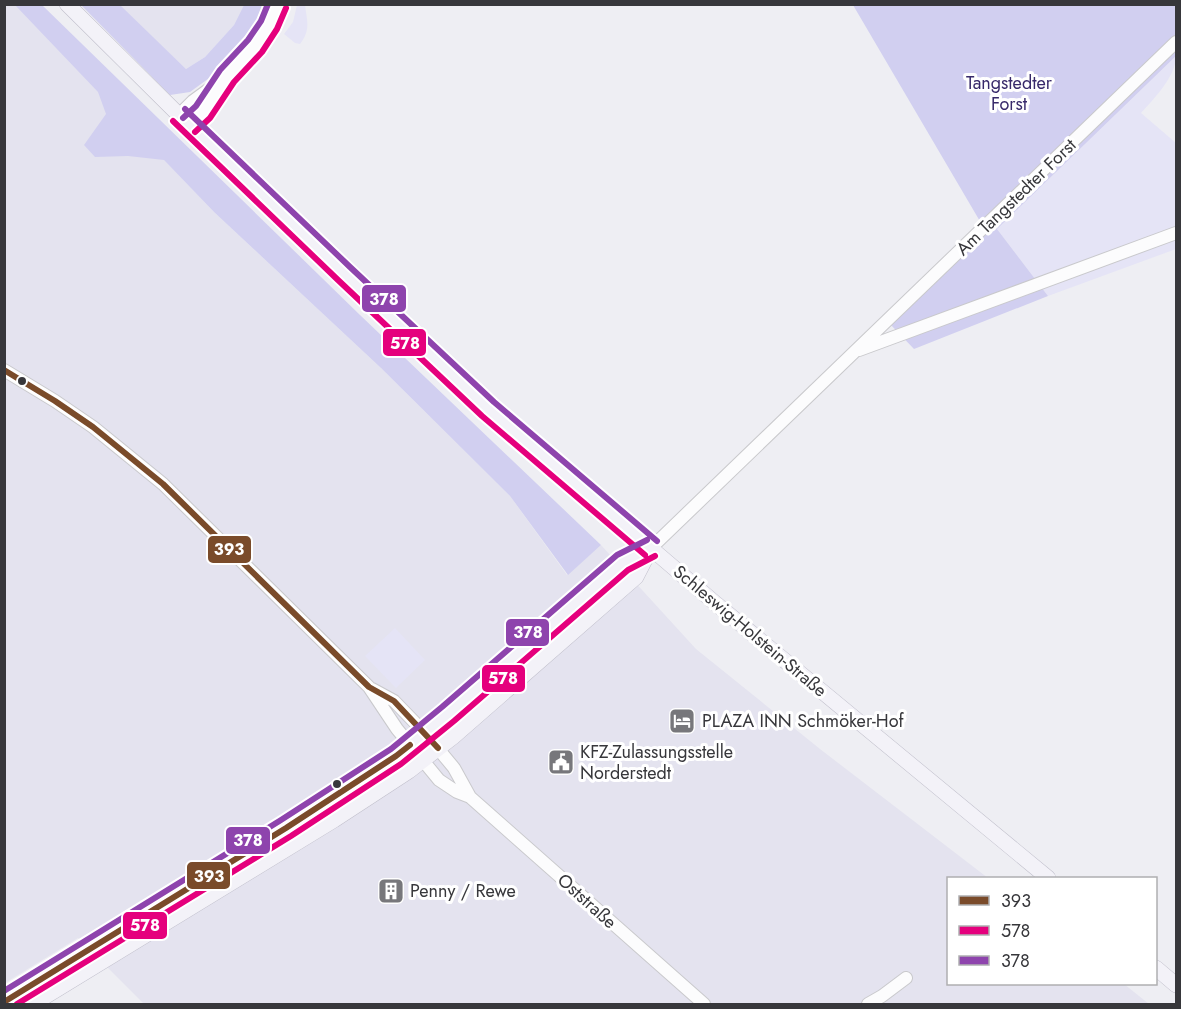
<svg xmlns="http://www.w3.org/2000/svg" width="1181" height="1009" font-family="Jost,sans-serif">
<rect width="100%" height="100%" fill="#eeeef3"/>
<!-- built -->
<path fill="#e4e3ef" d="M15,4l199,208 167,156 129,128 57,79 34,-30 95,104 124,100 168,129h-40v106h176l25,20h-1005l-66,-66 -73,45 -1,-978z
M118,5h126l-10,20 -29,32 -19,12z"/>
<!-- green -->
<path fill="#e5e4f6" d="M297,5h8c2,16 6,25 -5,39l-5,-1 -11,-9 9,-12z
M1176,56c0,20 -22,43 -35,57l35,30v106l-128,47 -51,-67z
M624,567l4,5 -58,50 -60,57 -54,47 -4,-4c59,-50 114,-104 172,-155z
M395,628l30,32 -29,28 -31,-32z
M394,763l5,7 -302,190 -5,-6z"/>
<!-- forest -->
<path fill="#d1cff0" d="M15,5h27l318,310 241,230 -33,30 -58,-79 -129,-128 -167,-156 -50,-52 -36,-4 -33,1 -11,-12 22,-31 -8,-22z
M81,5h39l66,64 19,-12 29,-32 10,-20h24l-1,6 -44,57 -33,24 -20,3z
M853,5h323v51l-179,173 51,67 -134,53 -24,-25 91,-101z"/>
<g fill="none" stroke-linecap="round" stroke-linejoin="round">
<defs>
<path id="minor" d="M179,115l14,-14 26,-19
M189,125l14,-13 24,-36 28,-30 14,-21 9,-21
M859,350l317,-117
M4,370l51,31 38,26 70,57 206,203 28,42 42,51 18,12 13,5 234,207
M651,548l525,-506
M372,689l22,12 31,32 29,35 16,29
M868,1004l14,-8 24,-18"/>
<path id="major" d="M67,4l122,121 155,149 144,135 227,194 333,275
M1156,968l20,17
M4,1002l282,-174 110,-72 52,-42 175,-152 28,-14
M33,1004l301,-184 75,-49 44,-34 183,-160 15,-29"/>
</defs>
<!-- minor casing -->
<use href="#minor" stroke="#c9c9cc" stroke-width="14"/>
<!-- major casing -->
<use href="#major" stroke="#c0bfcb" stroke-width="16"/>
<!-- minor -->
<use href="#minor" stroke="#fcfcfd" stroke-width="12"/>
<!-- major -->
<use href="#major" stroke="#f3f2f8" stroke-width="15"/>
<defs>
<path id="bus-1" d="M4,370l51,31 38,26 70,57 206,203 25,14 44,47
M4,1002l282,-174 110,-72 14,-11"/>
<path id="bus-2" d="M173,121l165,159 144,136 163,139
M195,132l15,-14 24,-36 28,-30 15,-23 9,-21
M17,1004l274,-168 110,-72 53,-43 174,-151 27,-14"/>
<path id="bus-3" d="M185,109l165,158 144,135 163,139
M183,118l13,-12 24,-36 28,-30 13,-19 7,-17
M4,991l277,-171 110,-71 51,-42 175,-152 30,-15"/>
</defs>
<!-- bus-1 casing -->
<use href="#bus-1" stroke="#fff" stroke-width="10"/>
<!-- bus-2 casing -->
<use href="#bus-2" stroke="#fff" stroke-width="10"/>
<!-- bus-3 casing -->
<use href="#bus-3" stroke="#fff" stroke-width="10"/>
<!-- bus-1 -->
<use href="#bus-1" stroke="#7a4b2a" stroke-width="6"/>
<!-- bus-2 -->
<use href="#bus-2" stroke="#e5007d" stroke-width="6"/>
<!-- bus-3 -->
<use href="#bus-3" stroke="#8e44ad" stroke-width="6"/>
</g>
<!-- icons -->
<defs>
<symbol id="hotel-square" viewBox="-11 -11 22 22"><rect x="-9" y="-9" width="18" height="18" rx="4" fill="#77777b" stroke="#fff"/><path d="M-6-4.5h1.5V1H6V5H4.5V3h-9V5H-6ZM-4 0a1.8 1.8 0 1 1 3.6 0ZM.5 0V-2.5h3Q6-2.5 6 0Z" fill="#fff"/></symbol>
<symbol id="civic-square" viewBox="-11 -11 22 22"><rect x="-9" y="-9" width="18" height="18" rx="4" fill="#77777b" stroke="#fff"/><path d="M-.6-6.5H3V-4.5H.6V-3L4-1V1h2V6H-6V1h2V-1L-.6-3ZM-1.2 2.5V6h2.4V2.5Z" fill="#fff"/></symbol>
<symbol id="building-square" viewBox="-11 -11 22 22"><rect x="-9" y="-9" width="18" height="18" rx="4" fill="#77777b" stroke="#fff"/><path d="M-4-6H4V6H1V3H-1V6H-4ZM-2.5-4.3h1.7v1.8h-1.7ZM.8-4.3h1.7v1.8H.8ZM-2.5-1h1.7V.8h-1.7ZM.8-1h1.7V.8H.8Z" fill="#fff"/></symbol>
</defs>
<g fill-rule="evenodd">
<use href="#hotel-square" x="667" y="706" width="30" height="30"/>
<use href="#civic-square" x="546" y="747" width="30" height="30"/>
<use href="#building-square" x="376" y="876" width="30" height="30"/>
</g>
<!-- markers -->
<g fill="#37373b" stroke="#fff" stroke-width="2">
<circle cx="22" cy="381" r="5"/>
<circle cx="337" cy="784" r="5"/>
</g>
<g text-anchor="middle" stroke-width="6" stroke-linejoin="round" paint-order="stroke">
<!-- park labels -->
<g font-size="18" fill="#37296a" stroke="#fff">
<text x="1009" y="89">Tangstedter<tspan x="1009" dy="21">Forst</tspan></text>
</g>
<!-- street labels -->
<g font-size="18" fill="#37373b" stroke="#fff">
<text transform="translate(1016 197) rotate(-44)" y="6">Am Tangstedter Forst</text>
<text transform="translate(750 631) rotate(40)" y="6">Schleswig-Holstein-Straße</text>
<text transform="translate(587 901) rotate(42)" y="6">Oststraße</text>
</g>
<!-- poi labels -->
<g font-size="18" fill="#37373b" stroke="#fff" text-anchor="start">
<text x="702" y="727">PLAZA INN Schmöker-Hof</text>
<text x="580" y="758">KFZ-Zulassungsstelle<tspan x="580" dy="21">Norderstedt</tspan></text>
<text x="410" y="897">Penny / Rewe</text>
</g>
</g>
<g stroke="#fff" stroke-width="2">
<rect x="361" y="284" width="46" height="29" rx="6" fill="#8e44ad"/>
<rect x="382" y="328" width="45" height="29" rx="6" fill="#e5007d"/>
<rect x="207" y="535" width="45" height="29" rx="6" fill="#7a4b2a"/>
<rect x="505" y="618" width="45" height="29" rx="6" fill="#8e44ad"/>
<rect x="481" y="664" width="45" height="29" rx="6" fill="#e5007d"/>
<rect x="225" y="826" width="46" height="29" rx="6" fill="#8e44ad"/>
<rect x="186" y="861" width="45" height="29" rx="6" fill="#7a4b2a"/>
<rect x="122" y="911" width="46" height="29" rx="6" fill="#e5007d"/>
</g>
<g font-size="16" text-anchor="middle" font-weight="bold" fill="#fff">
<text x="384" y="305">378</text>
<text x="405" y="349">578</text>
<text x="229" y="555">393</text>
<text x="528" y="638">378</text>
<text x="503" y="684">578</text>
<text x="248" y="846">378</text>
<text x="209" y="882">393</text>
<text x="145" y="931">578</text>
</g>
<!-- border -->
<rect width="1181" height="1009" fill="none" stroke="#37373b" stroke-width="12"/>
<!-- legend -->
<rect x="947" y="877" width="210" height="108" fill="#ffffff" stroke="#afafb1" stroke-width="1.5"/>
<rect x="959" y="896" width="30" height="9" fill="#7a4b2a" stroke="#afafb1" stroke-width="1.5"/>
<text x="1001" y="907" font-size="18" fill="#37373b">393</text>
<rect x="959" y="926" width="30" height="9" fill="#e5007d" stroke="#afafb1" stroke-width="1.5"/>
<text x="1001" y="937" font-size="18" fill="#37373b">578</text>
<rect x="959" y="956" width="30" height="9" fill="#8e44ad" stroke="#afafb1" stroke-width="1.5"/>
<text x="1001" y="967" font-size="18" fill="#37373b">378</text>
</svg>
